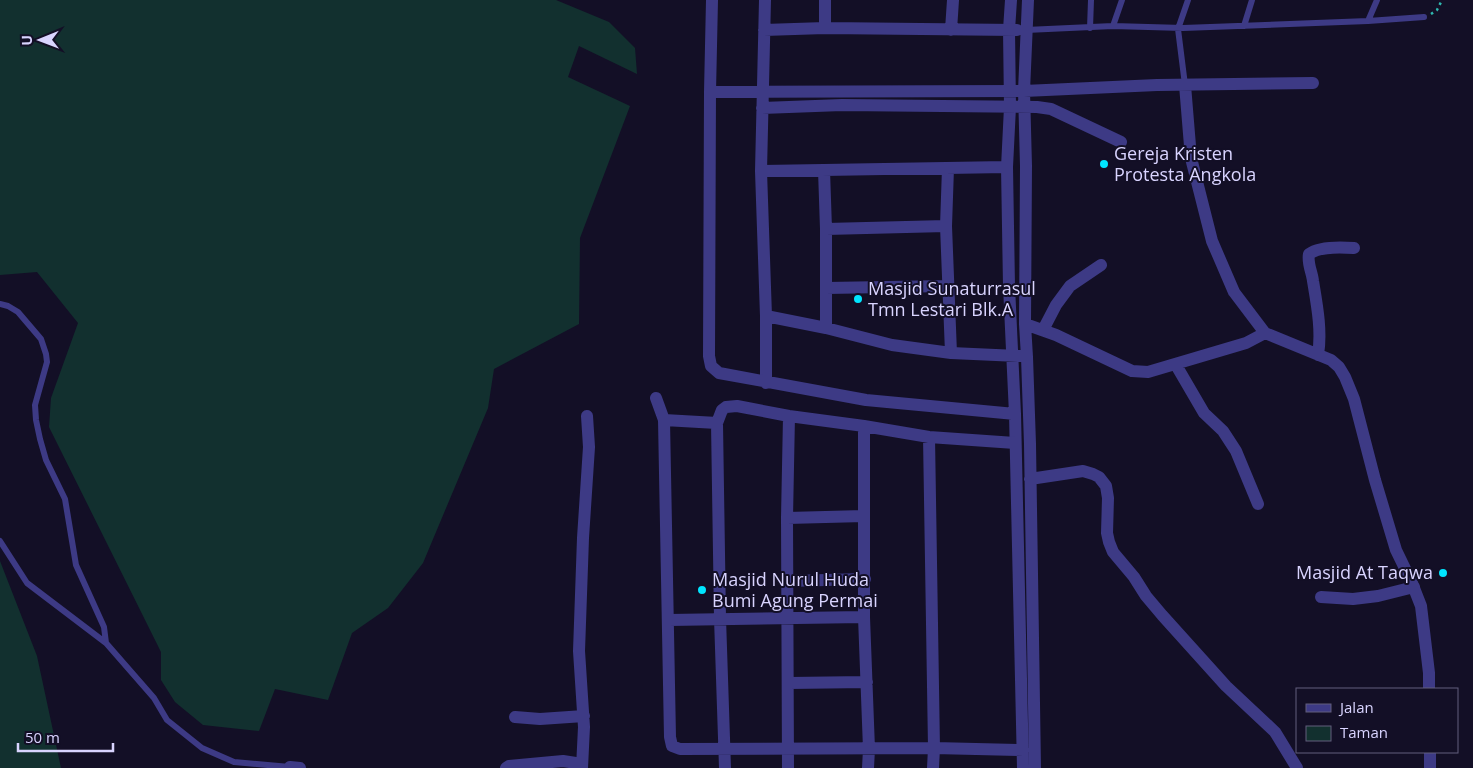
<svg xmlns="http://www.w3.org/2000/svg" width="1473" height="768" font-family="'Open Sans',sans-serif">
<rect width="100%" height="100%" fill="#130f26"/>
<!-- green -->
<path fill="#12302f" d="M0,0h556l53,22 26,26 2,26 -58,-28 -11,31 62,29 -50,132 -1,86 -85,45 -6,39 -65,155 -35,45 -36,25 -24,67 -53,-11 -16,42 -56,-6 -28,-23 -14,-22v-28l-112,-225 2,-29 27,-75 -41,-51 -37,3z
M0,561l37,95 24,112h-61z"/>
<g fill="none" stroke-linecap="round" stroke-linejoin="round">
<!-- path -->
<path stroke="#2fb8b0" stroke-width="2.5" stroke-dasharray="2.5 4" stroke-linecap="butt" d="M1431,14l6,-4 5,-10"/>
<!-- service -->
<path stroke="#3d3a85" stroke-width="6" d="M1368,21l9,-21
M1113,26l9,-26
M1244,26l8,-26
M1090,28l1,-28
M1026,30l87,-4 70,2 185,-7 56,-4
M1185,85l-7,-56 10,-29
M0,304l8,2 10,6 23,27 5,15 1,8 -12,43 1,15 4,19 6,21 19,39 11,66 28,62 2,16
M0,541l27,42 79,60 48,55 13,22 35,28 32,14 56,5"/>
<!-- minor -->
<path stroke="#3d3a85" stroke-width="12" d="M712,0l-2,92 -1,264 2,10 8,7 147,27 149,14
M765,0l-4,171 5,145v67
M825,0v28
M1011,0l-2,30 1,77 -3,60 2,119 6,128 8,354
M1028,0l-4,91 2,75 -1,158 2,33 3,87 5,324
M764,30l61,-2 192,2
M951,30l2,-30
M1185,85l6,73 21,83 22,51 31,41 66,27 8,7 6,10 9,22 21,81 21,70 16,33 9,23 8,67v16
M710,92l314,-1 133,-6 156,-2
M762,108l80,-3 195,2 14,2 70,33
M948,168l-2,58 5,127
M824,170l2,59v99
M761,171l246,-4
M826,229l120,-3
M826,288l122,-2
M766,316l60,12 66,17 59,8 69,3
M1025,324l31,11 76,36 16,1 98,-29 19,-10
M1043,330l13,-25 14,-19 31,-21
M1318,355c4,-24 -1,-50 -5,-74 -1,-9 -6,-18 -4,-27 11,-8 32,-7 45,-6
M1176,365l28,48 19,18 13,20 22,53
M656,398l8,22 6,317 2,9 8,3 254,-1 89,2
M664,420l53,3
M864,426v191l5,132 -1,19
M929,437l5,311 -1,20
M1030,479l53,-8 10,3 6,3 7,9 2,12 -1,35 2,9 4,10 21,25 12,19 16,19 64,71 49,46 22,36
M787,518l77,-2
M787,581l78,-2
M1321,597l32,2 25,-3 36,-9
M669,620l195,-3
M789,683l78,-1
M515,717l25,2 44,-3
M1430,752v16
M290,767l10,1
M506,768l3,-2 54,-5 19,3
M582,768l2,-41 -5,-76 4,-113 6,-91 -2,-31
M725,768l-5,-150 -3,-195 5,-13 4,-3 11,-1 52,10 75,10 65,11 86,6
M788,768l-1,-250 2,-102"/>
</g>
<!-- markers -->
<g fill="#00e5ff" stroke="#130f26" stroke-width="2">
<circle cx="1104" cy="164" r="5"/>
<circle cx="858" cy="299" r="5"/>
<circle cx="1443" cy="573" r="5"/>
<circle cx="702" cy="590" r="5"/>
</g>
<g text-anchor="middle" stroke-width="4" stroke-linejoin="round" paint-order="stroke">
<!-- poi labels -->
<g font-size="18" fill="#d9d4ff" stroke="#130f26" text-anchor="start">
<text x="1114" y="160">Gereja Kristen<tspan x="1114" dy="21">Protesta Angkola</tspan></text>
<text x="868" y="295">Masjid Sunaturrasul<tspan x="868" dy="21">Tmn Lestari Blk.A</tspan></text>
<text x="1433" y="579" text-anchor="end">Masjid At Taqwa</text>
<text x="712" y="586">Masjid Nurul Huda<tspan x="712" dy="21">Bumi Agung Permai</tspan></text>
</g>
</g>
<!-- legend -->
<rect x="1296" y="688" width="162" height="65" fill="#130f26" stroke="#625e7d"/>
<rect x="1306" y="704" width="25" height="8" fill="#3d3a85" stroke="#625e7d"/>
<text x="1340" y="713" font-size="15" fill="#d9d4ff">Jalan</text>
<rect x="1306" y="726" width="25" height="15" fill="#12302f" stroke="#625e7d"/>
<text x="1340" y="738" font-size="15" fill="#d9d4ff">Taman</text>
<!-- north arrow -->
<g transform="translate(40 40) rotate(269)" stroke="#130f26" stroke-width="4" paint-order="stroke">
<path d="M0-4L9 19L0 12L-9 19Z" fill="#d9d4ff"/>
<text y="-8" font-size="14" font-weight="bold" text-anchor="middle" fill="#d9d4ff">U</text>
</g>
<!-- scale -->
<path d="M18 743v8h95v-8" fill="none" stroke="#d9d4ff" stroke-width="2.5"/>
<text x="25" y="743" font-size="15" fill="#d9d4ff" stroke="#130f26" stroke-width="4" paint-order="stroke">50 m</text>
</svg>
